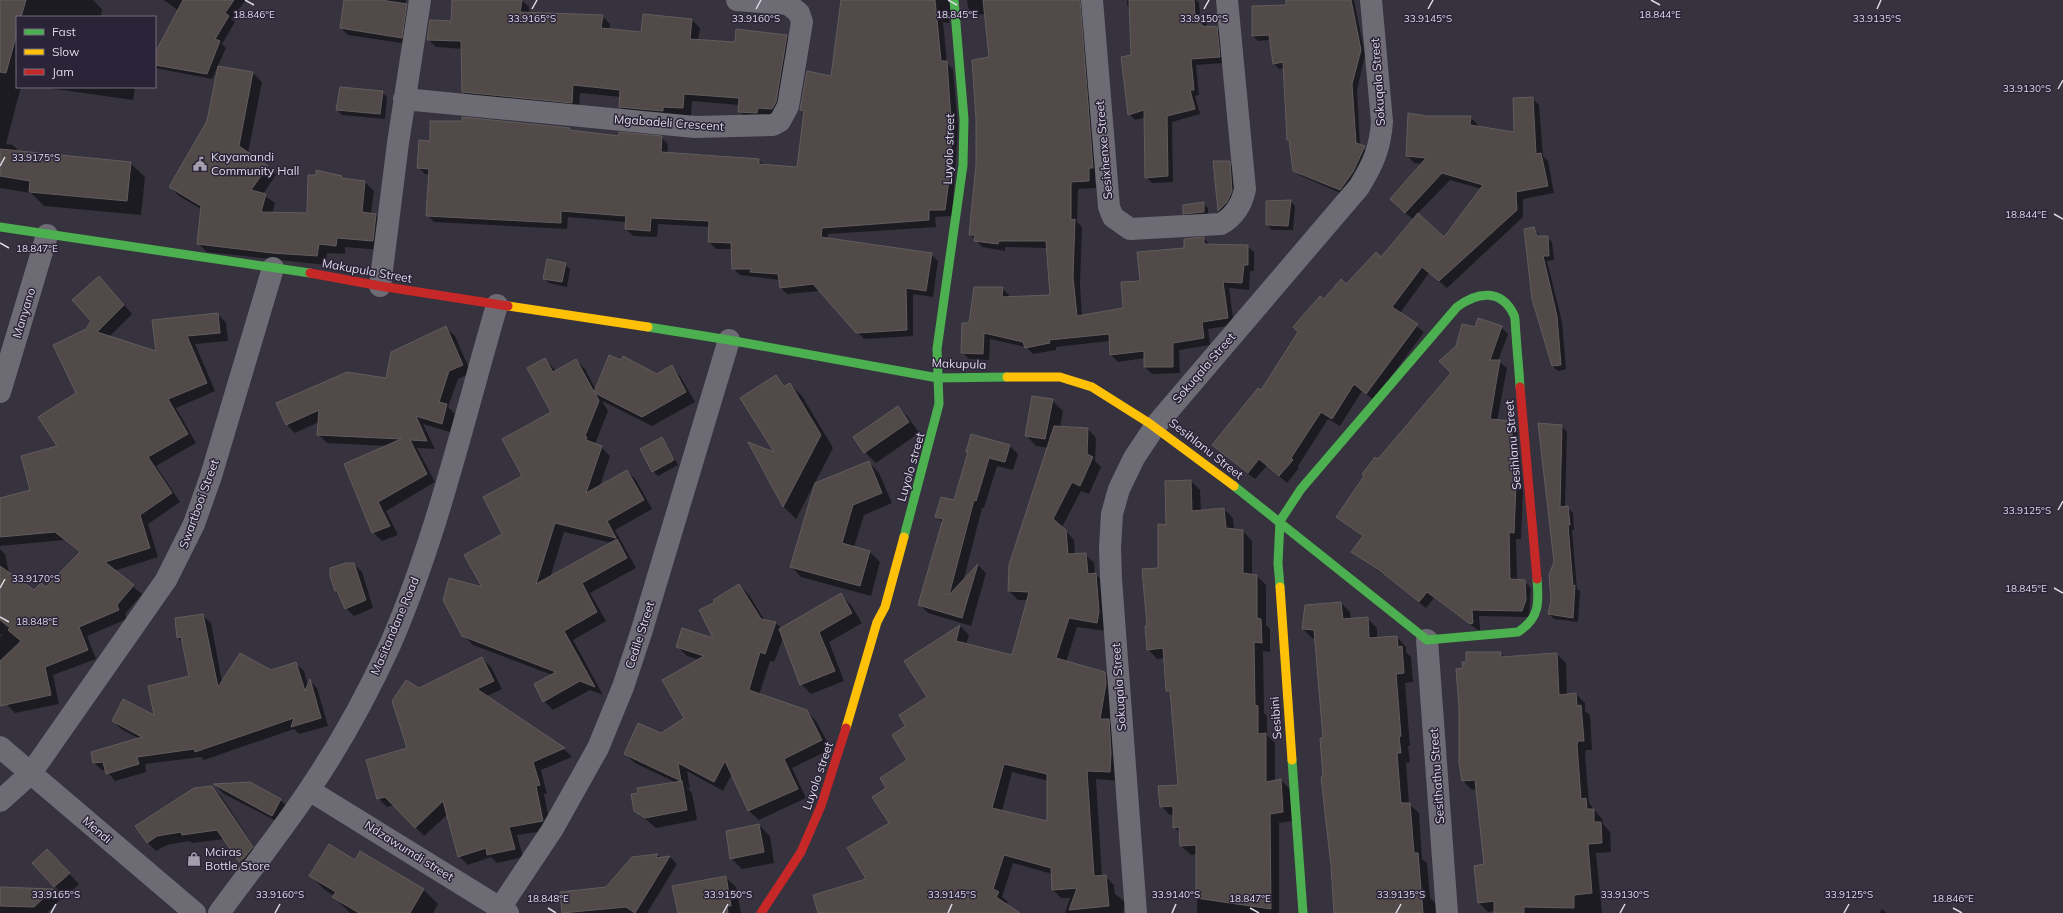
<svg xmlns="http://www.w3.org/2000/svg" width="2063" height="913" font-family="Mulish,sans-serif">
<rect width="100%" height="100%" fill="#36333e"/>
<!-- shadow -->
<path fill="#0007" fill-rule="evenodd" d="M0,0h93l9,9 -1,8h-84v70h4l-15,57 7,1 7,7 110,11 15,14 -4,38 -97,-9 -13,-13 -31,-5z
M164,0h82l-15,19 4,3 -13,22 4,4 -14,31 -57,-11v-13l24,-44z
M345,0h61l-1,5 8,7 -5,32 -60,-9 -7,-7z
M453,0h69l7,7v6l73,3 8,8 -1,6 33,4 50,-14 8,8 -2,13 38,2 51,-7 8,8 -15,72 -33,3 -8,-8v-6l-47,-4 -1,15 -63,-1 -8,-8 1,-10 -41,-4 -1,17 -108,-10 -8,-8v-43l-27,-2 -8,-8 24,-17z
M842,0h109l-2,23 -6,-1 4,41 6,6 5,58 -6,89 -17,1 1,10 -108,7v5l103,15 7,7 -5,36 -20,-3v42l-49,3 -44,-48 -33,3 -6,-6 -1,-8 -40,-5 -7,-7 -1,-19h-16l-7,-7 1,-15 -52,-3 -1,13 -24,-1 -7,-7v-7l-58,-5 -1,12 -133,-7 -7,-7 2,-40 -4,-1 -7,-7 13,-25 139,-13 2,2 48,6h41l7,7 -1,10 92,6 5,5 34,3 7,-54 -4,-4 31,-33z
M967,0h121l12,174 -5,1 1,13 -18,1 -1,33 5,5 -2,58 2,31 42,-8 17,-26 44,-33 19,-11 6,7 37,1 7,6v19h-4l-1,19 -20,-2 5,37 -26,4 2,16 -31,5 1,23 -28,1 -7,-7v-9l-27,4 -7,-7 -1,-14 -54,6v3l-23,4 -7,-7 -36,-8 -1,21 -20,-1 -7,-7 7,-28 33,-36 7,7v3l42,-2 -4,-48 -42,-1v4l-23,-4 -12,-13 20,-176 -4,-44 -11,1 -7,-7z
M1127,0h69l3,3 1,13 6,6 1,5 10,1 5,5 3,30 -29,2 3,30 -4,1 5,18 -28,8 1,60 -21,1 -6,-6v-60l-11,3 -6,-6 3,-58 -2,-48 -3,-3z
M1287,0h67l11,55 -8,35 3,56 9,6 -24,43 -46,-20 -5,-5 -4,-27 -2,-3 -4,-72 -5,1 -5,-5 -4,-24 -12,1 -5,-5v-29l34,-1z
M219,67l34,6 9,9 -14,71 20,13 8,9 -13,19 12,9 -3,11h36l33,-37 3,3 21,2 9,9 -3,23 5,1 9,9 -3,26 -37,-3v7l-18,-1 -1,12 -119,-13 -9,-9 3,-34 -22,-13 -9,-9 38,-65z
M41,87h94l-2,13z
M382,92l5,5 -2,22 -43,-4 -5,-5z
M1532,98l7,7 4,51 5,5 6,32 -31,6v18l-76,71 -18,-15 -29,40 24,19 -50,68 -12,-9 -22,35 -12,-7 -30,47 1,2 -12,15 -20,-17 -12,13 -34,-27 -7,-7 48,-53 62,-91 57,-43 33,-38 -16,-13 24,-43 -8,-1 -7,-8 20,-38h43l8,8 -1,2 39,6zM1450,180l32,9 -38,49 -27,-24z
M1214,162h15l11,10 -11,49 -11,-10z
M1290,201l5,5 -2,24h-21l-5,-5z
M1203,203l5,5v9l-19,1 -5,-5z
M1534,228l6,9h7l5,5 2,18 -7,1 15,61 4,47 -8,2 -6,-5z
M565,264l5,5 -3,18 -18,-4 -5,-5z
M108,286l24,28 -23,23 48,15 61,-38 8,9 2,18 -33,3 20,47 -39,17 20,35 -40,23 24,36 -32,22 10,33 -44,14 28,23 -17,20 2,5 -40,17 9,23 -43,16 6,29 -44,9 -15,-16v-60l3,-3 -3,1v-86l5,5 4,19 26,19 11,-3 34,-36 -16,-13 -64,6v-47l31,-8 28,-44 18,-53 10,-64z
M1501,327l7,7 -10,27 9,7 -10,53 13,1 7,7 6,63 -2,47h-5l1,42h7l7,7 -2,29 -50,-1 1,14h-2l-44,-32 -8,10 -39,-31 -27,-19 -7,-7 10,-14 -26,-20 41,-57 74,-87 24,-45z
M446,328l9,8 16,37 -13,6 -10,28 7,7 -5,18 -27,-8 12,25 -18,-1 18,34 -49,29 12,24 -16,6 -9,-9 -28,-67 43,-19 -61,-3 -9,-9 1,-12 -24,11 -9,-9 101,-45z
M545,359l11,12 20,-11 9,9 11,21 61,-15 15,-8 8,9 15,26 -43,24 -50,-25 6,10 -13,33 6,3 9,9 -10,30 27,-15 9,9 16,29 -37,21 21,38 -46,25 16,28 -33,19 30,55 -13,-5 -37,20 -9,-9 -9,-16 17,-10 -79,-30 -10,-10 21,-46 39,-113 29,-64zM564,532l48,11 -62,35z
M776,376l10,10 4,-2 12,12 31,52 -37,71 -12,-12 -34,-63 26,10z
M1052,400l11,11 -3,17 28,1 8,9 -1,23 6,6 -12,27 -8,-3 -19,36 12,13 1,14h10l9,9 1,11 10,9 1,48 -29,-4 -11,35 39,11 9,9 1,11 -6,28 8,8 2,52 -23,-2 6,98 3,-1 9,9 1,9 10,8 -2,11h-58l5,-15h-9l-9,-9v-15l-39,-11 -11,34 6,5 -3,3 10,8h-196l49,-33 22,-57 -2,-34 21,-28 -2,-35 21,-28 -23,-36 55,-36 9,9 -3,10 47,11 15,-56h-10l-9,-9 39,-143 -12,-2 -10,-11zM1012,772l36,9v41l-46,-11zM1078,887v2l-18,1v-2z
M898,407l10,10 11,16 -43,30 -11,-11 -10,-15z
M1562,426l5,6 -2,76h3l5,5 1,17h-2l5,59 3,2 -2,31 -24,-3 -5,-5 3,-14z
M661,439l5,5 12,21 -20,11 -5,-5 -12,-21z
M1010,446l8,8 -5,16 -16,-4 -13,42h-2l-19,74 15,-17 8,8 -15,53 -43,-13 -8,-8 23,-82 -6,-6 17,-16 15,-48 -2,-2z
M869,462l10,11 13,30 -28,12 -10,32 16,5 10,10 -9,34 -70,-19 -10,-11z
M1191,481l9,9 1,21 23,-2 9,9 1,12 9,1 9,10v35h5l9,9v40l4,4v23l-7,-1 1,62 3,3v19l8,8v38l6,-1 9,9 2,32 -13,2v90h-82v-59l-6,1 -10,-9 -1,-13 -6,-6v-12h-4l-9,-9 18,-20 -8,-92 -4,-4 -3,-32 -7,1 -9,-10 1,-22 18,-101z
M354,564l8,8 11,36 -19,8 -8,-8 -6,-13 -5,-4z
M739,585l10,10 16,26 11,2 6,6 59,-34 10,10 11,18 -33,19 15,39 -33,13 -10,-10 -18,-46 -9,24 -4,-1 -11,34 48,16 9,10 15,28 -39,19 14,30 -47,22 -10,-9 -17,-37 -9,17 -36,-20 3,18 -4,-2 6,6 5,27 -41,8 -21,-18 42,-27 -42,-20 -10,-9 61,-36 13,-58 -12,-4 -10,-10 38,-6 1,-37z
M1341,603l9,9 1,8 16,-2 10,10v10l20,-1 9,10v5l5,5 2,25 -8,1 5,63h-2l2,16 -4,1 3,41 10,9 3,46 5,4 3,35 10,9v6h-106l-10,-136v-38l-8,-100 -4,-1 -9,-9z
M203,616l8,7 11,59 74,-18 8,7 4,15 2,-5 7,7 11,38 -29,8 -5,-5 -90,31 -3,-3 -56,7 1,8 -31,9 -9,-11h-4l-8,-7 46,-24 -19,-10 -8,-8 43,-5 35,-39 -8,-34 -5,-5z
M1501,653l5,5 51,-4 9,9 1,32 9,-1 9,9v8l5,4 2,35h-6l-1,5 4,48 13,16 1,5 7,8 1,20 -15,1 6,60h-107v-2l-7,1 -9,-9 6,-38 -8,-76 -5,1 -9,-9 -3,-18 4,-94z
M482,658l9,9 11,22 -15,7 77,53 8,8 -31,13 6,24h-3l7,36 -34,5 6,22 -26,6 -6,-6 -23,8 -9,-9 -11,-42 -24,22 -30,-31 -7,2 -9,-9 31,-49 10,-60z
M215,785l65,15 10,9 -8,15 -58,-30z
M212,787l9,9 40,60 -13,14 -9,-9 -15,-22 -32,4 -3,-2 -22,4 -11,6 -9,-9zM217,795h2l38,55 -2,1z
M759,825l11,11 4,27 -32,6 -11,-11z
M361,852l63,38 14,14 -5,9h-83l-16,-16v-1l-9,-6 -15,-15 45,-14z
M658,855l3,3 9,-1 7,7 -30,49h-84l-2,-20 46,-5 26,-30z
M57,861l22,23 -14,13 -32,-33z
M725,877l11,10 5,26h-62z
M0,888l53,2 8,8 -14,15h-47z
M1882,909l5,4h-8z"/>
<!-- building -->
<path fill="#524a48" stroke="#615c5e" fill-rule="evenodd" d="M0,0h26l-5,17h-4v16l-11,40 -6,-1z
M183,0h51l-9,13 4,3 -14,23 5,2 -13,33 -52,-9v-12z
M344,0h37l26,4 -5,34 -62,-10z
M452,0h70l-2,12 83,3 -2,13 40,4 2,-18 49,5 -2,20 45,3 1,-13 51,6 -11,67 -4,7 -14,-1 -1,5 -19,-1 1,-14 -55,-4 -1,14 -20,-1v4l-44,-4 1,-17 -47,-5 -1,18 -110,-11 -1,-51 -34,-1 3,-20 21,1z
M841,0h94l6,61h6l4,58v45l-6,46h-16v10l-107,8 -1,9 111,16 -6,38 -20,-3 1,42 -51,3 -43,-49 -33,4 -2,-14 -28,-2 1,-3h-19l-1,-26 -23,-1 1,-21 -58,-3 -1,13 -25,-2 1,-13 -65,-5v12l-135,-7 3,-47 -12,-1 2,-28 11,1v-20h32v-4l108,11v2l49,6v-4l43,4 -1,16 98,7v5l38,3 7,-56 -4,-1 7,-39 24,5z
M983,0h97l13,168h-4v13l-18,1v38l4,-1 -2,58 4,39 46,-8 -2,-26 19,-1 -3,-29 47,-4v-9l20,-2v7l44,1v20h-4l-2,18 -19,-1 5,36 -26,4 2,16 -31,5v24h-29v-16l-34,4 -1,-21 -60,6 1,3 -25,5 -2,-6 -39,-9 -1,21 -22,-1 1,-30h7l5,-36h29l-1,10 48,-2 -4,-54h-47l-1,3 -24,-3 1,-6h-6l7,-70v-46l-4,-59 17,-3z
M1129,0h65l1,16 6,-1 1,11 15,1 3,30 -29,2 3,31h-4l5,19 -28,7 1,60 -23,2 -1,-68 -16,5 -7,-58 10,-2z
M1286,0h65l10,50 -9,34 4,59 9,3 -12,26 -13,18 -47,-19 -4,-31h-2l-4,-78 -10,2 -4,-29 -17,1v-30l34,-1z
M218,66l35,6 -14,74 29,20 -17,24 15,4 -5,18 46,1 1,-38h8v-5l26,6 -1,2 24,3 -3,31 14,2 -3,27 -36,-3 -1,8 -17,-2 -2,12 -45,-3 -75,-9 4,-38 -32,-19 38,-66z
M340,87l43,4 -3,23 -44,-4z
M1533,97l3,57 5,-1 7,33 -32,6 1,18 -78,71 -17,-14 -30,40 26,17 -52,70 -12,-10 -22,35 -11,-7 -30,46 2,2 -14,16 -20,-17 -11,14 -36,-28 46,-57 3,2 37,-58 -5,-5 27,-31 4,3 17,-20 5,5 30,-32 5,5 37,-44 26,24 39,-52 -41,-12 -37,40 -15,-14 36,-41 -20,-2 2,-43 19,3h44l-1,9 44,7 -1,-34z
M0,149l131,13 -4,39 -98,-9 1,-11 -30,-5z
M1213,161h17l2,30 -5,11 -9,9z
M1291,200l-3,26 -22,-1v-24z
M1204,202v10l-21,2v-9z
M1534,227l3,9h11l1,20h-6l14,60 4,49 -9,1 -20,-67 -8,-70z
M547,259l19,4 -4,19 -19,-3z
M99,276l25,29 -27,27 59,19 -4,-31 66,-7 2,20 -33,3 20,47 -39,16 20,35 -40,23 24,36 -32,22 10,33 -45,14 29,23 -17,20 2,5 -40,17 9,23 -43,17 6,28 -51,11v-45l21,-20 -13,-11 2,-2 -10,-8v-54l34,24 7,-7 5,4 34,-35 -25,-20 -55,5v-39l30,-8 -9,-34 36,-10 -19,-29 38,-24 -23,-48 33,-16 5,-8 -19,-21z
M1478,318l24,8 -12,34h10l-10,59 21,2 5,63 -2,49 -5,-1 1,47 15,1 1,20 -4,11 -50,-1 1,13 -3,1 -43,-32 -8,10 -40,-32 -28,-18 12,-16 -27,-19 28,-41 -2,-2 13,-17 3,2 73,-86 -12,-12 17,-15 6,-22 13,3z
M446,326l17,39 -14,6 -10,31 8,2 -5,20 -26,-8 11,25 -17,-1 17,34 -49,28 12,24 -18,7 -28,-69 57,-25 -84,-4 2,-25 -33,15 -10,-22 71,-31 39,6 5,-26z
M609,355l12,5 2,-4 34,18 15,-9 14,27 -44,25 -47,-24 4,8 -14,35 2,1 -1,3 16,6 -16,47 41,-23 17,30 -37,21 9,17 -61,-15 -19,61 81,-45 10,19 -45,25 15,29 -33,19 31,56 -15,-6 -37,21 -9,-18 22,-12 -94,-36 -19,-36 6,-22 33,9 -18,-32 38,-21 -19,-37 39,-21 -20,-37 49,-27 -24,-44 18,-10 8,14 23,-13 18,33z
M776,375l8,11 6,-3 31,52 -38,72 -35,-65 26,10 -34,-54z
M1032,396l21,3 -8,40 -20,-3z
M898,406l11,16 -45,31 -11,-16z
M1538,423l24,2 -2,82 8,-1 2,19h-2l5,61 2,-1 -2,33 -25,-4 3,-14 -2,-25 5,-13z
M1054,426l34,2 -1,26 6,3 -13,29 -8,-4 -19,37 13,11 2,24 18,-1 2,21 8,-1 3,39 -2,11 -28,-5 -13,40 49,14 1,12 -6,35h9l2,34 -1,19 -23,-1 7,105 12,-1 3,31 -40,4 8,-22 -25,2 -1,-22 -47,-13 -11,34 6,3 -3,5 24,16h-202l-5,-18 53,-16 -19,-31 42,-25 -17,-26 14,-9 -6,-10 27,-18 -15,-25 13,-9 -6,-11 28,-18 -23,-36 56,-36 -4,16 56,14 17,-63 -21,-1 1,-26zM1004,764l43,10v47l-55,-13z
M971,434l39,11 -5,17 -16,-4 -13,43 -2,-1 -25,95 29,-31 -16,54 -44,-13 25,-86 -8,-2 6,-20 13,3 14,-48h-2z
M662,437l12,23 -22,12 -12,-23z
M869,461l13,32 -29,12 -11,38 28,8 -10,35 -70,-19 25,-84z
M1191,480l1,31 32,-3 2,20 17,2v43l14,2v43l4,1 1,24 -8,-1 1,63 3,1v28l8,-1v49l15,-3 2,33 -13,2 1,95 -75,-11v-53l-16,1 -1,-19 -6,1v-22l-13,1 -2,-21 20,-1 -8,-94h-4l-3,-43 -16,2 -2,-24h2l-5,-57 16,-1v-44l8,1 -1,-44z
M346,563h8l12,37 -21,9 -8,-18h-2l-5,-15v-8z
M739,584l22,35 15,3 -11,32 -5,-2 -11,38 58,20 15,30 -38,19 14,30 -50,22 -23,-50 -11,21 -36,-19 3,18 -57,-27 14,-31 23,10 23,-15 -22,-38 42,-24 -28,-9 6,-19 31,10 -14,-28 16,-8 -2,-2z
M841,593l11,20 -33,19 16,39 -35,14 -21,-56z
M1341,602l2,17 25,-2 1,21 28,-2 1,11 4,-1 2,27 -8,1 5,62 -2,1 2,16h-4l4,50h9l4,50h4l5,60h-89l-3,-47 -10,-89h2l-3,-39h3l-9,-108 -12,-1 3,-24z
M203,614l15,73 22,-34 31,17 25,-8 9,29 5,-12 11,39 -30,9 3,-9 -99,34 -1,-3 -57,8 2,7 -33,10 -3,-12 -10,1 -2,-11 51,-15 -30,-16 11,-22 31,16 -6,-29 41,-10 -8,-39 -4,1 -2,-20z
M1466,652h35v5l56,-4 2,42 17,-2 1,13 4,-1 3,36h-6l-1,4 4,54 5,-1 1,11h7v13h7l1,21 -14,1 4,49 -18,2v13l-50,-1v6h-30v-12l-16,2 -4,-37 10,-2 -9,-84 -13,1 -3,-18v-55l-3,-39 7,-1 -1,-6h4z
M482,657l12,24 -17,8 88,59 -32,14 7,23 -4,1 7,35 -34,6 6,22 -28,6 -1,-7 -28,9 -15,-56 -28,27 -30,-31 -8,2 -11,-39 41,-12 -15,-47 14,-21 13,8z
M682,781l5,29 -42,8 -11,-7 -3,-17 7,-1 -1,-5z
M250,782l31,17 -9,17 -59,-32z
M212,786l41,61 -9,11 -5,4 -22,-32 -35,5 -1,-3 -24,4 -10,7 -12,-17 59,-38z
M759,824l5,28 -34,7 -4,-28z
M329,844l26,16 5,-9 64,38 -14,24h-51l-27,-16 4,-5 -27,-16z
M47,849l23,24 -16,14 -22,-24z
M658,854l-2,4 14,-2 -35,57 -9,-6 -64,6 -2,-21 46,-5 26,-30z
M726,876l5,30h-4l1,7h-50l-6,-27z
M0,887l53,2 -19,18 -34,-1z"/>
<g fill="none" stroke-linecap="round" stroke-linejoin="round">
<!-- street -->
<path stroke="#6d6b74" stroke-width="22" d="M1092,0l17,207 4,10 17,12 91,-5c14,-8 21,-20 24,-35l-18,-189
M404,99l291,28 78,-2 7,-4 8,-15 14,-84 -3,-9 -11,-9 -51,-4
M380,286l18,-143 22,-143
M0,392l47,-157
M1427,640l20,273
M0,747l195,166
M309,790l199,123
M0,801l31,-28 135,-193 28,-56 17,-48 62,-208
M500,908l52,-78 46,-82 25,-61 18,-54 88,-293
M219,913c30,-41 62,-81 90,-123 30,-44 59,-97 81,-145 47,-108 74,-227 107,-340
M1136,913l-25,-334 -1,-31 2,-34 7,-25 15,-31 22,-33 203,-238c14,-23 21,-38 23,-65l-11,-122"/>
<!-- fast -->
<path stroke="#4caf50" stroke-width="9" d="M0,227l310,46
M648,327l81,13 209,38 69,-1
M1234,486l193,154 91,-8c22,-14 21,-30 19,-53
M904,537l35,-133 -2,-55 26,-184 1,-46 -10,-119
M1280,587l-2,-24 2,-42 21,-32 156,-182c20,-15 44,-19 57,8 2,5 1,13 2,19 1,17 3,35 4,53
M1292,760l11,153"/>
<!-- slow -->
<path stroke="#ffc107" stroke-width="9" d="M508,306l140,21
M1007,377h53l32,10 57,36 85,63
M1280,587l12,173
M846,728l31,-106 8,-15 19,-70"/>
<!-- jam -->
<path stroke="#c62828" stroke-width="9" d="M310,273l70,13 128,20
M1520,387l17,192
M761,913l40,-61 20,-46 25,-78"/>
</g>
<!-- ticks -->
<path fill="none" stroke="#ddd9e7" stroke-width="1.5" d="M245,0l9,5M948,0l9,5M1651,0l9,5M532,9l5,-9M756,9l5,-9M1204,9l5,-9M1428,9l5,-9M1877,9l4,-9M2058,89l5,-9M0,166l5,-9M2054,214l9,5M0,243l9,5M2058,510l5,-9M0,588l5,-9M2054,588l9,5M0,617l9,5M548,908l8,5M1250,908l9,5M1953,908l9,5M51,913l5,-9M275,913l5,-9M723,913l5,-9M948,913l4,-9M1172,913l4,-9M1396,913l5,-9M1620,913l5,-9M1844,913l5,-9"/>
<!-- icons -->
<defs>
<symbol id="civic-bare" viewBox="-9 -9 18 18"><path d="M-.6-6.5H3V-4.5H.6V-3L4-1V1h2V6H-6V1h2V-1L-.6-3ZM-1.2 2.5V6h2.4V2.5Z" fill="#a39fac" stroke="#2b2439" stroke-width="2.5" paint-order="stroke"/></symbol>
<symbol id="shop-bare" viewBox="-9 -9 18 18"><path d="M-5-2.5h2.3a2.7 3.5 0 0 1 5.4 0H5L5.5 6h-11ZM-1.5-2.5h3a1.5 2.3 0 0 0-3 0Z" fill="#a39fac" stroke="#2b2439" stroke-width="2.5" paint-order="stroke"/></symbol>
</defs>
<g fill-rule="evenodd">
<use href="#civic-bare" x="190" y="154" width="20" height="20"/>
<use href="#shop-bare" x="184" y="849" width="20" height="20"/>
</g>
<g text-anchor="middle" stroke-width="3" stroke-linejoin="round" paint-order="stroke">
<!-- street labels -->
<g font-size="12" fill="#ddd9e7" stroke="#2b2439">
<text transform="translate(1378 82) rotate(-94)" y="4">Sokuqala Street</text>
<text transform="translate(669 123) rotate(4)" y="4">Mgabadeli Crescent</text>
<text transform="translate(949 149) rotate(-88)" y="4">Luyolo street</text>
<text transform="translate(1104 150) rotate(-95)" y="4">Sesixhenxe Street</text>
<text transform="translate(367 271) rotate(10)" y="4">Makupula Street</text>
<text transform="translate(24 313) rotate(-73)" y="4">Manyano</text>
<text transform="translate(959 364) rotate(2)" y="4">Makupula</text>
<text transform="translate(1204 368) rotate(-49)" y="4">Sokuqala Street</text>
<text transform="translate(1513 445) rotate(-95)" y="4">Sesihlanu Street</text>
<text transform="translate(1206 449) rotate(38)" y="4">Sesihlanu Street</text>
<text transform="translate(911 467) rotate(-74)" y="4">Luyolo street</text>
<text transform="translate(199 504) rotate(-70)" y="4">Swartbooi Street</text>
<text transform="translate(395 626) rotate(-67)" y="4">Masitandane Road</text>
<text transform="translate(640 635) rotate(-72)" y="4">Cedile Street</text>
<text transform="translate(1119 687) rotate(-94)" y="4">Sokuqala Street</text>
<text transform="translate(1276 718) rotate(-94)" y="4">Sesibini</text>
<text transform="translate(818 776) rotate(-71)" y="4">Luyolo street</text>
<text transform="translate(1437 776) rotate(-94)" y="4">Sesithathu Street</text>
<text transform="translate(97 830) rotate(41)" y="4">Mendi</text>
<text transform="translate(409 851) rotate(32)" y="4">Ndzawumdi street</text>
</g>
<!-- poi labels -->
<g font-size="12" fill="#ddd9e7" stroke="#2b2439" text-anchor="start">
<text x="211" y="161">Kayamandi<tspan x="211" dy="14">Community Hall</tspan></text>
<text x="205" y="856">Mciras<tspan x="205" dy="14">Bottle Store</tspan></text>
</g>
</g>
<g font-size="10" text-anchor="middle" fill="#ddd9e7" stroke="#2b2439" stroke-width="3" stroke-linejoin="round" paint-order="stroke">
<text x="254" y="18">18.846°E</text>
<text x="957" y="18">18.845°E</text>
<text x="1660" y="18">18.844°E</text>
<text x="532" y="22">33.9165°S</text>
<text x="756" y="22">33.9160°S</text>
<text x="1204" y="22">33.9150°S</text>
<text x="1428" y="22">33.9145°S</text>
<text x="1877" y="22">33.9135°S</text>
<text x="2027" y="92">33.9130°S</text>
<text x="36" y="161">33.9175°S</text>
<text x="2026" y="218">18.844°E</text>
<text x="37" y="252">18.847°E</text>
<text x="2027" y="514">33.9125°S</text>
<text x="36" y="582">33.9170°S</text>
<text x="2026" y="592">18.845°E</text>
<text x="37" y="625">18.848°E</text>
<text x="56" y="898">33.9165°S</text>
<text x="280" y="898">33.9160°S</text>
<text x="728" y="898">33.9150°S</text>
<text x="952" y="898">33.9145°S</text>
<text x="1176" y="898">33.9140°S</text>
<text x="1401" y="898">33.9135°S</text>
<text x="1625" y="898">33.9130°S</text>
<text x="1849" y="898">33.9125°S</text>
<text x="548" y="902">18.848°E</text>
<text x="1250" y="902">18.847°E</text>
<text x="1953" y="902">18.846°E</text>
</g>
<!-- legend -->
<rect x="16" y="16" width="140" height="72" fill="#2b2439" stroke="#726c7f"/>
<rect x="24" y="29" width="20" height="6" fill="#4caf50" stroke="#726c7f"/>
<text x="52" y="36" font-size="12" fill="#ddd9e7">Fast</text>
<rect x="24" y="49" width="20" height="6" fill="#ffc107" stroke="#726c7f"/>
<text x="52" y="56" font-size="12" fill="#ddd9e7">Slow</text>
<rect x="24" y="69" width="20" height="6" fill="#c62828" stroke="#726c7f"/>
<text x="52" y="76" font-size="12" fill="#ddd9e7">Jam</text>
</svg>
